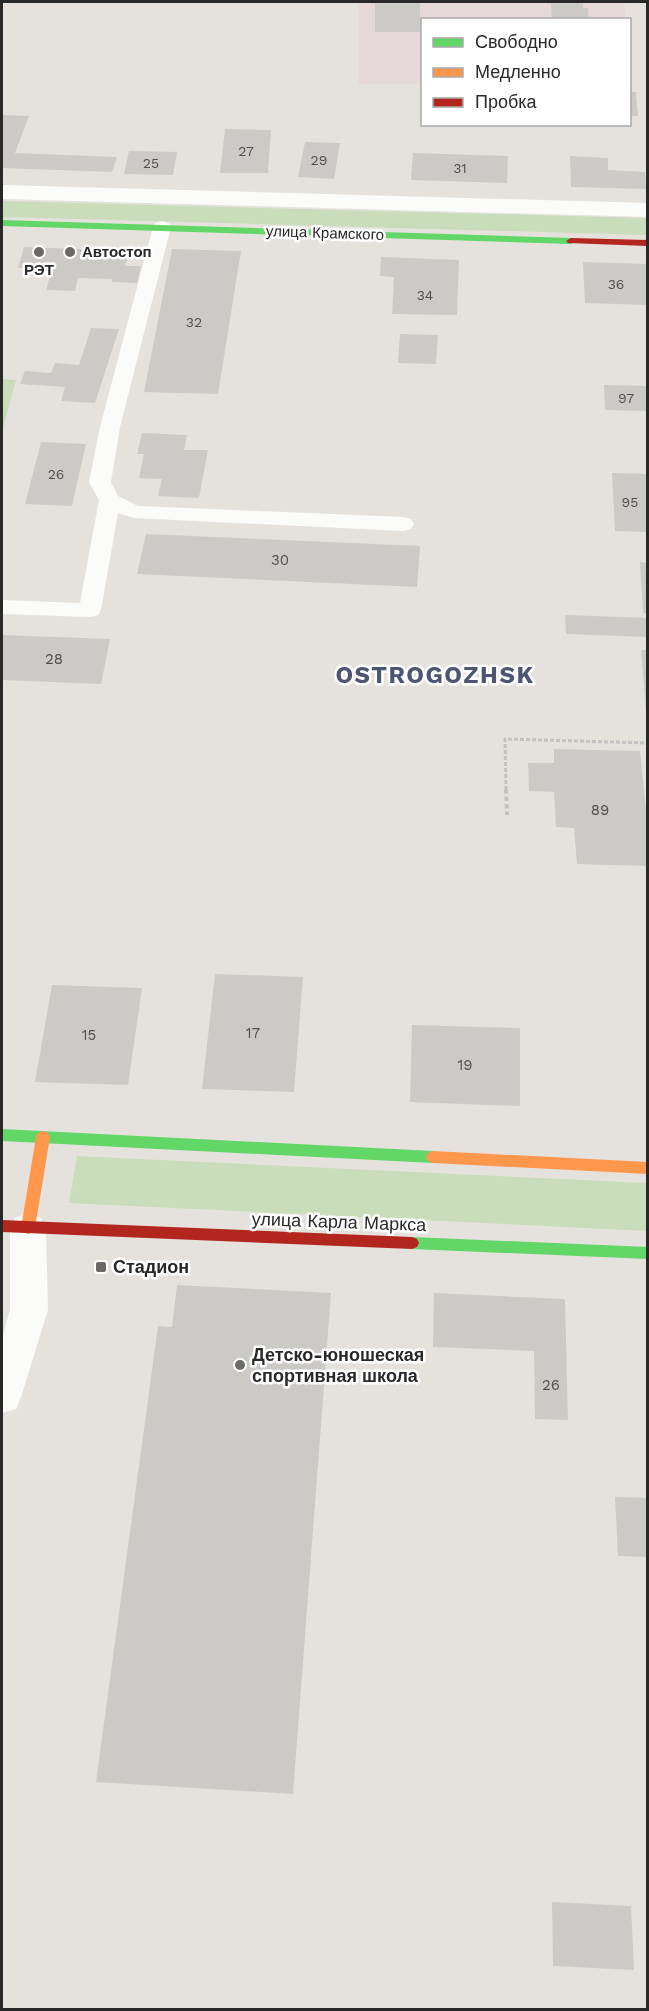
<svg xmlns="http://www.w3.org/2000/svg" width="649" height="2011" font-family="'Work Sans',sans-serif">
<rect width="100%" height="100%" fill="#e5e2de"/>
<!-- medical -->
<path fill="#e6d8d8" d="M359,2h265l2,17 -204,1v64h-63z"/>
<!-- green -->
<path fill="#caddba" d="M2,201l645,17v17l-645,-18z
M2,379l14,1 -14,52z
M77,1156l570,27v48l-578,-28z"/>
<!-- building -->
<path fill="#cccac7" d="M375,2h45v30h-45z
M551,2h32v6h5l1,12h-37z
M630,92h6l2,24h-8z
M2,115l27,1 -14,37 102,4 -5,15 -110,-4z
M225,129l46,1 -3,43h-48z
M305,142l35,1 -6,36 -36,-2z
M129,151l48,1 -4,23 -49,-1z
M413,153l95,3 -1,27 -96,-3z
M570,156l38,2v12l37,2 1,17 -75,-2z
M24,247l105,4 -4,15h16l-4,17 -25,-1v-3l-34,-1 -3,13 -29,-1 6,-21 -34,-1z
M172,249l69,2 -23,143 -74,-2z
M381,257l78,3 -2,55 -65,-1 2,-37 -14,-1z
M583,262l65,2v41l-63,-2z
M91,328l28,1 -24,74 -34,-2 4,-14 -45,-3 5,-13 26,2 4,-10 24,2z
M400,334l38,1 -2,29 -38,-1z
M604,385l44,1v25l-43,-1z
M142,433l45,2 -3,15h24l-9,48 -41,-2 4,-17 -23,-1 5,-24h-7z
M41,442l45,2 -14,62 -47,-2z
M612,473l36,1v58l-33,-1z
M146,534l274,12 -3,41 -280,-13z
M640,562l8,1v51l-5,-1z
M565,615l83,3v19l-82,-3z
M2,635l108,4 -9,45 -99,-4z
M641,650h7v62h-2z
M554,749l86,2 8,79v36l-71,-2 -3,-36 -18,-1 -2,-35 -25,-1 -1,-28h26z
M215,974l88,3 -9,115 -92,-3z
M52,985l90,3 -14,97 -93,-3z
M412,1025l108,3v78l-110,-4z
M177,1285l154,8 -38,501 -197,-12 62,-456 14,1z
M434,1293l131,6 3,121 -33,-1 -1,-68 -101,-4z
M615,1497l33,1v59l-30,-1z
M552,1902l79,4 3,64 -81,-4z"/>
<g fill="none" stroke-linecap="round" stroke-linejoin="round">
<!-- path-far1 -->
<path stroke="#c3c2c2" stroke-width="3" stroke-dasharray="4 2" stroke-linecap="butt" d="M506,790l-1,-51 143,4"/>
<!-- path -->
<path stroke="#c3c2c2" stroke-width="4" stroke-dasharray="4.5 3" stroke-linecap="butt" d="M506,789l1,26"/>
<!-- lane -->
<path fill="#fbfbfa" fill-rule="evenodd" d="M162,221l7,2 2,4 -51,200 -9,55 7,14 20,10 265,11 8,2 3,5 -3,5 -8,2 -269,-13 -16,-5 -17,97 -3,5 -8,2 -88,-3v-14l78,3 19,-103 -10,-18 11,-55 53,-200 2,-4z"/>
<!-- street -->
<path fill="#fbfbfa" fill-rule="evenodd" d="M2,185l646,18v14l-646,-18z
M28,1213l13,5 5,10 2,82 -27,87 -5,12 -14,4v-75l8,-28v-82l5,-10z"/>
<!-- fast -->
<path fill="#63d668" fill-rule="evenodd" d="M2,220l569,18 5,3 -5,3 -569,-18z
M2,1129l431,22 5,2 2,4 -2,4 -5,2 -431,-22z
M412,1237l236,10v12l-236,-10 -5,-2 -2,-4 2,-4z"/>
<!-- slow -->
<path fill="#ff974d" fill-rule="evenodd" d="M43,1131l5,2 2,4 -15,91 -2,4 -5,2 -5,-2 -2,-4 15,-91 2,-4z
M433,1151l215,11v12l-215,-11 -5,-2 -2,-4 2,-4z"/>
<!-- jam -->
<path fill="#b3261e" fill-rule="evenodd" d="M571,238l77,2v6l-80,-3 -2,-2z
M2,1220l410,17 5,2 2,4 -2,4 -5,2 -410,-17z"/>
</g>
<!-- markers -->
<g fill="#6a6968" stroke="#fff" stroke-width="2">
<circle cx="39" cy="252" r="6"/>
<circle cx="70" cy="252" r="6"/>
<rect x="95" y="1261" width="12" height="12" rx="3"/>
<circle cx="240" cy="1365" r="6"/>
</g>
<g text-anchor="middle" stroke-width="5" stroke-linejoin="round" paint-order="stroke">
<!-- far-number labels -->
<g font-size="14" fill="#525150">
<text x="246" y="156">27</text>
<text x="319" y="165">29</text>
<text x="151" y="168">25</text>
<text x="460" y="173">31</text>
<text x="616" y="289">36</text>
<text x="425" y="300">34</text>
<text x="194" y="327">32</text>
<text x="626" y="403">97</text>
<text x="56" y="479">26</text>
<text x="630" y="507">95</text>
</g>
<!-- far-street labels -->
<g font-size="15" fill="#282828" stroke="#fff">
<text transform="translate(325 233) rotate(2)" y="5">улица Крамского</text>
</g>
<!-- far-poi labels -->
<g font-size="15" font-weight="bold" fill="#282828" stroke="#fff" text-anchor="start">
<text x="82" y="257">Автостоп</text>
<text x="39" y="275" text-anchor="middle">РЭТ</text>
</g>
<!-- number labels -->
<g font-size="15" fill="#525150">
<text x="280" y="565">30</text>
<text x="54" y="664">28</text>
<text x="600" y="815">89</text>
<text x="253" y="1038">17</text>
<text x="89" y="1040">15</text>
<text x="465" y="1070">19</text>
<text x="551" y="1390">26</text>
</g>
<!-- street labels -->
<g font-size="18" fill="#282828" stroke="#fff">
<text transform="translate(339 1222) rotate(2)" y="6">улица Карла Маркса</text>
</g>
<!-- poi labels -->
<g font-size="18" font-weight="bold" fill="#282828" stroke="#fff" text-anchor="start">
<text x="113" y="1273">Стадион</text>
<text x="252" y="1361">Детско-юношеская<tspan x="252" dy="21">спортивная школа</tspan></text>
</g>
<!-- district labels -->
<g font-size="24" font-weight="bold" letter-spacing="1.5" fill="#4e5572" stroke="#fff">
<text x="435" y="683">OSTROGOZHSK</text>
</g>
</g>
<!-- border -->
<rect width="649" height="2011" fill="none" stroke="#282828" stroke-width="6"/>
<!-- legend -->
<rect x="421" y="18" width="210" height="108" fill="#ffffff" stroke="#a9a9a9" stroke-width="1.5"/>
<rect x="433" y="38" width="30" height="9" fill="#63d668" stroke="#a9a9a9" stroke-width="1.5"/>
<text x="475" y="48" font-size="18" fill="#282828">Свободно</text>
<rect x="433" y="68" width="30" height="9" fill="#ff974d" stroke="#a9a9a9" stroke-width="1.5"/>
<text x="475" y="78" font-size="18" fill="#282828">Медленно</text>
<rect x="433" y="98" width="30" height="9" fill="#b3261e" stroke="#a9a9a9" stroke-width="1.5"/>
<text x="475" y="108" font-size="18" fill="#282828">Пробка</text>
</svg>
